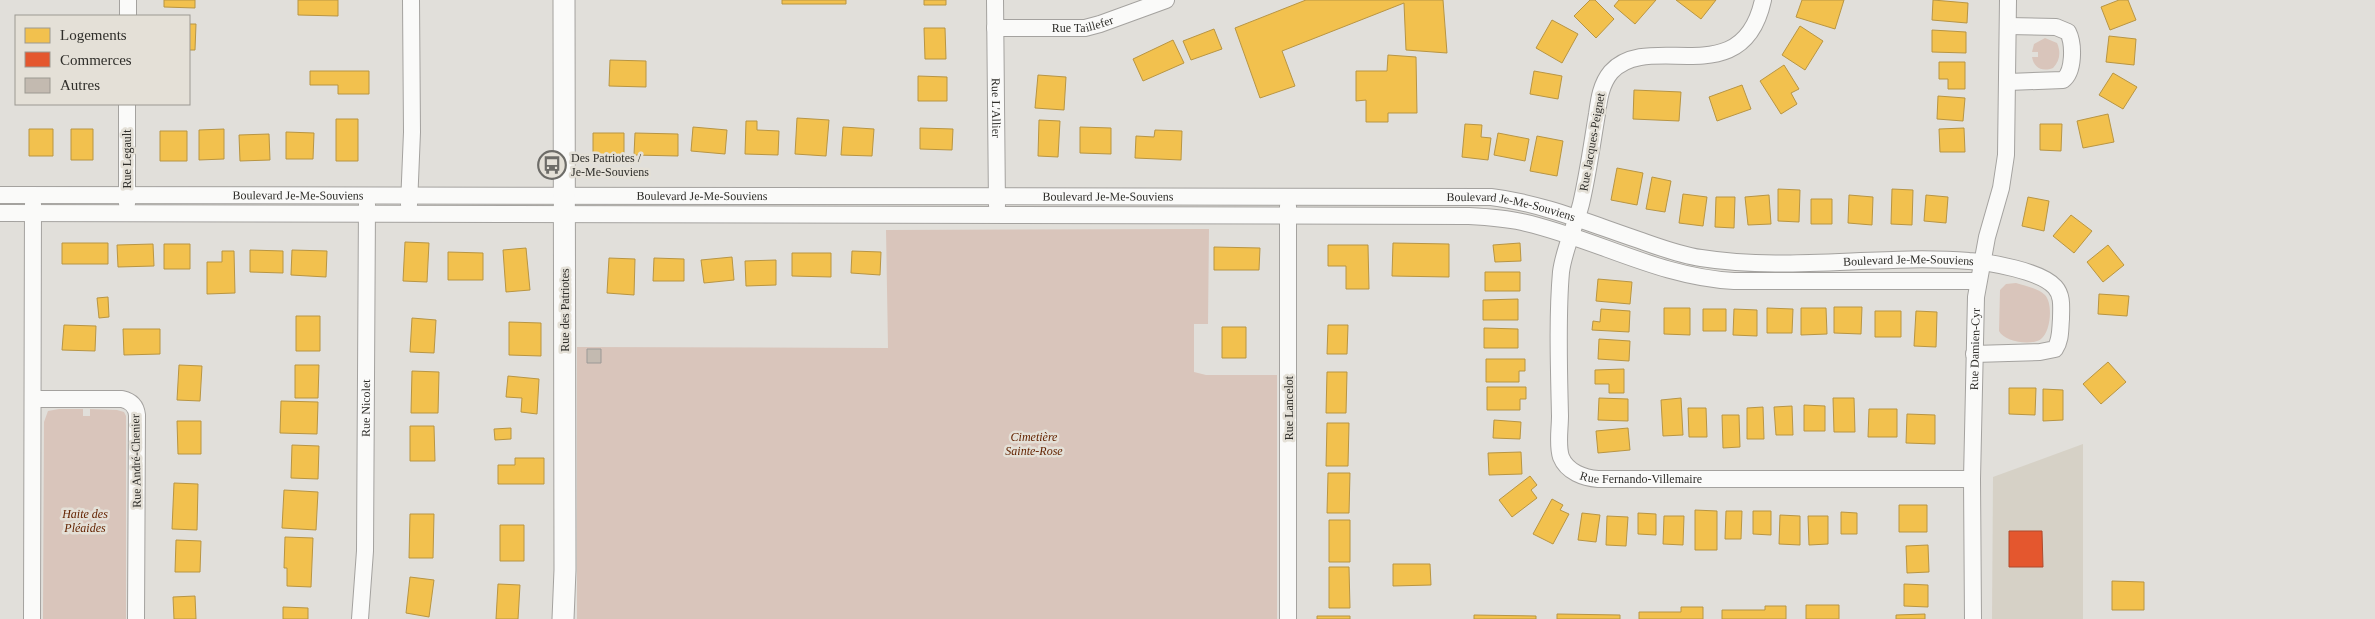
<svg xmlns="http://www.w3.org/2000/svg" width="2375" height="619" font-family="'Times New Roman',serif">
<rect width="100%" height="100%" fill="#e1dfda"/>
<!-- built -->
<path fill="#d6d1c6" d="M2083,444v175h-91l1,-142z"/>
<!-- green -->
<path fill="#d9c5bb" d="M2045,38l12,5c4,9 3,18 -4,25 -11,4 -19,0 -21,-11h6v-5h-6l2,-8z
M1209,229l-1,95h-14v48l12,3h71v244h-700v-272l311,1 -2,-118z
M2016,283c9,3 22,5 29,12 8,8 6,37 -4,44 -9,7 -37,3 -42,-8l1,-41 6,-6z
M59,409h24v7h7v-7l27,1 7,2 2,4v203h-83l1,-197 4,-11z"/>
<!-- homes -->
<path fill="#f2c14e" stroke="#b89543" d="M164,0h31v8l-31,-1z
M298,0h40v16l-40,-1z
M782,0h64v4h-64z
M924,0h22v5h-22z
M1306,0h137l4,53 -41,-3 -2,-47 -122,48 13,35 -35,12 -25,-70z
M1590,0h5l19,19 -18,19 -22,-22z
M1619,0h37l-21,24 -21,-18z
M1676,0h40l-15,19z
M1802,0h42l-9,29 -39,-12z
M1933,0l35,3 -1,20 -35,-3z
M2119,0h9l8,20 -26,10 -9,-23z
M1552,20l26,14 -16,29 -26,-15z
M189,24h7l-1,26h-6z
M1800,26l23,15 -18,29 -23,-15z
M924,28h21l1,31h-21z
M1214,29l8,20 -31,11 -8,-19z
M1932,30l34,2v21l-34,-1z
M2109,36l27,3 -2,26 -28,-3z
M1173,40l11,23 -41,18 -10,-22z
M1388,55l28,2 1,56h-29v9h-22v-22l-10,1v-30h31z
M610,60l36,1v26l-37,-1z
M1939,62h26v27h-17v-10h-9z
M1784,65l15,24 -8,4 6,11 -16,10 -21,-33z
M310,71h59v23h-31v-9h-28z
M1534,71l28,5 -4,23 -28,-5z
M2113,73l24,14 -14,22 -24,-14z
M1038,75l28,2 -2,33 -29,-2z
M918,76l29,1v24h-29z
M1742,85l9,24 -34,12 -8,-24z
M1634,90l47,2 -2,29 -46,-2z
M1938,96l27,2 -2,23 -26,-2z
M2108,114l6,28 -31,6 -6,-27z
M797,118l32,2 -3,36 -31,-2z
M336,119h22v42h-22z
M1039,120l21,1 -2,36 -20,-1z
M746,121h11v9l22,1 -1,24 -33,-1z
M1465,124l17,1 -1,12 10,1 -3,22 -26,-3z
M2040,124h22l-1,27 -21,-1z
M693,127l34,3 -2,24 -34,-3z
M843,127l31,2 -2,27 -31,-1z
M1080,127l31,1v26l-31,-1z
M920,128l33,1 -1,21 -32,-1z
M1964,128l1,24h-25l-1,-23z
M29,129h24v27h-24z
M71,129h22v31h-22z
M224,129v30l-25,1v-30z
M1155,130l27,1 -1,29 -46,-2 1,-22 18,1z
M160,131h27v30h-27z
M286,132l28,1 -1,26h-27z
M593,133h31v24l-31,1z
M635,133l43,1v22l-44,-1z
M1498,133l31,6 -4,22 -31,-6z
M269,134l1,26 -30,1 -1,-26z
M1537,136l26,5 -6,35 -27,-5z
M1617,168l26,5 -6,32 -26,-5z
M1652,177l19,4 -6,31 -19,-3z
M1778,189l22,1 -1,32 -21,-1z
M1892,189l21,1 -1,35 -21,-1z
M1683,194l24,3 -4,29 -24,-3z
M1769,195l2,29 -23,1 -3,-28z
M1849,195l24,2 -1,28 -24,-2z
M1926,195l22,2 -2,26 -22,-2z
M1716,197h19l-1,31 -19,-1z
M2028,197l21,4 -5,30 -22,-5z
M1811,199h21v25h-21z
M2071,215l21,16 -18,22 -21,-17z
M405,242l24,1 -2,39 -24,-1z
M62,243h46v21h-46z
M1393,243l56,1v33l-57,-1z
M1520,243l1,18 -26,1 -2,-17z
M153,244l1,22 -36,1 -1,-22z
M164,244h26v25h-26z
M1328,245h40l1,44h-23v-23h-18z
M2108,245l16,20 -21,17 -16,-20z
M1214,247l46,1 -1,22h-45z
M526,248l4,42 -24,2 -3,-42z
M250,250l33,1v22l-33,-1z
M292,250l35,1 -1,26 -35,-2z
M222,251h12l1,42 -28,1v-32h15z
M852,251l29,1 -1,23 -29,-2z
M448,252l35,1v27h-35z
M792,253h39v24l-39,-1z
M732,257l2,23 -30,3 -3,-23z
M609,258l26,1 -1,36 -27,-2z
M654,258l30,1v22h-31z
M776,260v25l-30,1 -1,-25z
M1485,272h35v19h-35z
M1598,279l34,3 -2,22 -34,-3z
M2099,294l30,2 -2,20 -29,-2z
M108,297l1,20 -10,1 -2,-20z
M1518,299v21h-35v-20z
M1834,307h28l-1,27 -27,-1z
M1664,308h26v27l-26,-1z
M1767,308l26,1 -1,24h-25z
M1801,308h25l1,26 -26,1z
M1601,309l29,2 -1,21 -37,-2 1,-9 7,1z
M1703,309h23v22h-23z
M1734,309l23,1v26l-24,-1z
M1875,311h26v26h-26z
M1916,311l21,1 -1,35 -22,-1z
M296,316h24v35h-24z
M412,318l24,2 -2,33 -24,-1z
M509,322l32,1v33l-32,-1z
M64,325l32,1 -1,25 -33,-1z
M1328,325h20l-1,29h-20z
M1222,327h24v31h-24z
M1484,328l34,1v19h-34z
M123,329h37v25l-36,1z
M1599,339l31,2 -1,20 -31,-2z
M1486,359h39v12h-6v11h-33z
M2108,362l18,20 -25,22 -18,-20z
M179,365l23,1 -2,35 -23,-1z
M295,365h24l-1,33h-23z
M1624,369v24h-15v-9h-14v-14z
M412,371l27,1 -1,41h-27z
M1327,372h20l-1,41h-20z
M508,376l31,3 -2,35 -16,-2 1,-14 -16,-1z
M1487,387h39v12h-6v11h-33z
M2009,388h27l-1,27 -26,-1z
M2043,389l20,1v30l-20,1z
M1599,398l29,1v22l-30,-1z
M1681,398l2,37 -20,1 -2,-36z
M1833,398h21l1,34h-21z
M281,401l37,1 -1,32 -37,-1z
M1804,405l21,1v25h-21z
M1792,406l1,29h-17l-2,-28z
M1763,407l1,32h-17v-31z
M1688,408h18l1,29h-18z
M1869,409h28v28h-29z
M1907,414l28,1v29l-29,-1z
M1722,415h17l1,32 -17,1z
M1494,420l27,2 -1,17 -27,-1z
M177,421h24v33h-23z
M1327,423h22l-1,43h-22z
M410,426h24l1,35h-25z
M511,428v11l-16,1 -1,-11z
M1628,428l2,22 -32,3 -2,-22z
M292,445l27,1 -1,33 -27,-1z
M1521,452l1,22 -33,1 -1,-22z
M515,458h29v26h-46v-19h17z
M1328,473h22l-1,40h-22z
M1530,476l7,9 -6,5 6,8 -25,19 -13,-17z
M174,483l24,1 -1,46 -25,-1z
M284,490l34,2 -2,38 -34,-2z
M1552,499l11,6 -3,5 9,4 -16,30 -20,-10z
M1899,505h28v27h-28z
M1695,510l22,1v39h-22z
M1726,511h16l-1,28h-16z
M1753,511h18v24l-18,-1z
M1841,512l16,1v21h-16z
M1582,513l18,2 -4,27 -18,-2z
M1638,513l18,1v21l-18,-1z
M410,514h24l-1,44h-24z
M1780,515l20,1v29l-21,-1z
M1607,516l21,1 -2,29 -20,-1z
M1664,516h20l-1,29 -20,-1z
M1808,516h20v28l-19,1z
M1329,520h21v42h-21z
M500,525h24v36h-24z
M285,537l28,1 -2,49 -24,-1v-18h-3z
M176,540l25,1 -1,31h-25z
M1928,545l1,27 -22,1 -1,-27z
M1393,564h37l1,21 -38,1z
M1329,567h20l1,41h-21z
M410,577l24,3 -5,37 -23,-4z
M2112,581l32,1v28h-32z
M498,584l22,1 -2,34h-22z
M1904,584l24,1v22l-24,-1z
M195,596l1,23h-22l-1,-22z
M1806,605h33v14h-33z
M1765,606h21v13h-64v-9h43z
M283,607l25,1v11h-25z
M1681,607h22v12h-64v-7h42z
M1557,614l63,1v4h-63z
M1925,614v5h-29v-4z
M1474,615l62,1v3h-62z
M1317,616h33v3h-33z"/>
<!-- shops -->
<path fill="#e4572e" stroke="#ae4b2d" d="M2009,531h33l1,36h-34z"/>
<!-- building -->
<path fill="#c3bab0" stroke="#9b9996" d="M587,349h14v14h-14z"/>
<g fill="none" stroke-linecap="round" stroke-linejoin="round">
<defs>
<g id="minor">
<path id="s1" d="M995,0l2,206"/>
<path id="s2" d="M1763,0c-21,96 -113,29 -152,72 -10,12 -12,27 -14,42 -5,30 -9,60 -16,90 -6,23 -17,45 -20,68 -4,45 -2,99 -1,144 0,13 -3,29 1,41 6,15 23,21 37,22h374"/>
<path d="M128,16v-16"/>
<path id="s3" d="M995,28h90l15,-4 66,-24"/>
<path d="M2008,82l55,-2c11,-8 11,-36 5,-48l-12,-5 -48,-1"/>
<path id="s4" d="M0,195l1491,2c51,6 100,27 148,43 20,7 41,15 62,18 87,14 180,-4 268,3 21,1 72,10 86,26 8,9 6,21 6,32 -1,11 0,21 -6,30l-15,3 -66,2"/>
<path d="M127,204v-100"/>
<path d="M409,205l3,-73 -1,-132"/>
<path d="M1288,206v413"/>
<path d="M0,213l1469,3c18,1 35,2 53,6 73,16 136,55 212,59h244"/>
<path d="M33,399h89c9,2 14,7 15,16l-1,204"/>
<path d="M32,619l1,-415"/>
<path id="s5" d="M360,619l5,-68 2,-347"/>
<path id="s6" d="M1973,619l-1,-140 4,-182 11,-60 14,-49 5,-33 2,-155"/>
</g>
<path id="tertiary" d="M563,619l2,-49 -1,-570"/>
</defs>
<!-- minor casing -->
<use href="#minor" stroke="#a4a29f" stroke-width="18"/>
<!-- tertiary casing -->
<use href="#tertiary" stroke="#a4a29f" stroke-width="23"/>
<!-- minor -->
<use href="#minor" stroke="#fafaf9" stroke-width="16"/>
<!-- tertiary -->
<use href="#tertiary" stroke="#fafaf9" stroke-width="21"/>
</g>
<!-- icons -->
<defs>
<symbol id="bus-ring" viewBox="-11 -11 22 22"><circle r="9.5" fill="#e4e0d7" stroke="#6d6c68" stroke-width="1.5"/><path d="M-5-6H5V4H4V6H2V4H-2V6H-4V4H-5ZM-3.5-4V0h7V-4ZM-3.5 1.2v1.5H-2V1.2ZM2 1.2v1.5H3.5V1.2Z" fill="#6d6c68"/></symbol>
</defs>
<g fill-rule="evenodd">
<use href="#bus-ring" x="536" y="149" width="32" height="32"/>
</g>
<g text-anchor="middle" stroke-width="5" stroke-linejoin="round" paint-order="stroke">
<!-- street labels -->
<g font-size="12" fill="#2f2e2a" stroke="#e4e0d7">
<text dy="4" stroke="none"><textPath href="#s3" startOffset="88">Rue Taillefer</textPath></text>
<text dy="4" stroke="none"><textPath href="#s1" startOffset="108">Rue L'Allier</textPath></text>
<text transform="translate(1592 142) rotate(-80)" y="4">Rue Jacques-Peignet</text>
<text transform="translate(127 159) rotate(-90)" y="4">Rue Legault</text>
<text dy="4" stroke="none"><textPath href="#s4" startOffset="298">Boulevard Je-Me-Souviens</textPath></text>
<text dy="4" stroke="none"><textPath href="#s4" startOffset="1108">Boulevard Je-Me-Souviens</textPath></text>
<text dy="4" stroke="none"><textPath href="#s4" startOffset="702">Boulevard Je-Me-Souviens</textPath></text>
<text dy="4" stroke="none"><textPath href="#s4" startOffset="1512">Boulevard Je-Me-Souviens</textPath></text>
<text dy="4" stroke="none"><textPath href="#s4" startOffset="1918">Boulevard Je-Me-Souviens</textPath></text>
<text transform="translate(565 310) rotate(-90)" y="4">Rue des Patriotes</text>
<text dy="4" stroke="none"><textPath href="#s6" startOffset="270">Rue Damien-Cyr</textPath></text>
<text dy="4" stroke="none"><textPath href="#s5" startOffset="211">Rue Nicolet</textPath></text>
<text transform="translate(1289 408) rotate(-90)" y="4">Rue Lancelot</text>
<text transform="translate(136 461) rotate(-91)" y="4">Rue André-Chenier</text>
<text dy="4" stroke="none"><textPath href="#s2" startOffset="666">Rue Fernando-Villemaire</textPath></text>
</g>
<!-- poi labels -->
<g font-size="12" fill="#2f2e2a" stroke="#e4e0d7" text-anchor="start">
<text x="571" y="162">Des Patriotes /<tspan x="571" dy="14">Je-Me-Souviens</tspan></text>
</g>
<!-- park labels -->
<g font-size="12" font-style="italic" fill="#632300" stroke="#e4e0d7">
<text x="1034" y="441">Cimetière<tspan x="1034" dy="14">Sainte-Rose</tspan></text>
<text x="85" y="518">Haite des<tspan x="85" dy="14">Pléaides</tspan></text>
</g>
</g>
<!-- legend -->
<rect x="15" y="15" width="175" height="90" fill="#e4e0d7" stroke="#9c9992"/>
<rect x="25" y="28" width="25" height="15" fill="#f2c14e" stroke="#9c9992"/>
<text x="60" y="40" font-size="15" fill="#2f2e2a">Logements</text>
<rect x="25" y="52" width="25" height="15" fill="#e4572e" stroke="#9c9992"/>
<text x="60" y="65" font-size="15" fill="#2f2e2a">Commerces</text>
<rect x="25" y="78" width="25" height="15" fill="#c3bab0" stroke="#9c9992"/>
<text x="60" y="90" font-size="15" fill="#2f2e2a">Autres</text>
</svg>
